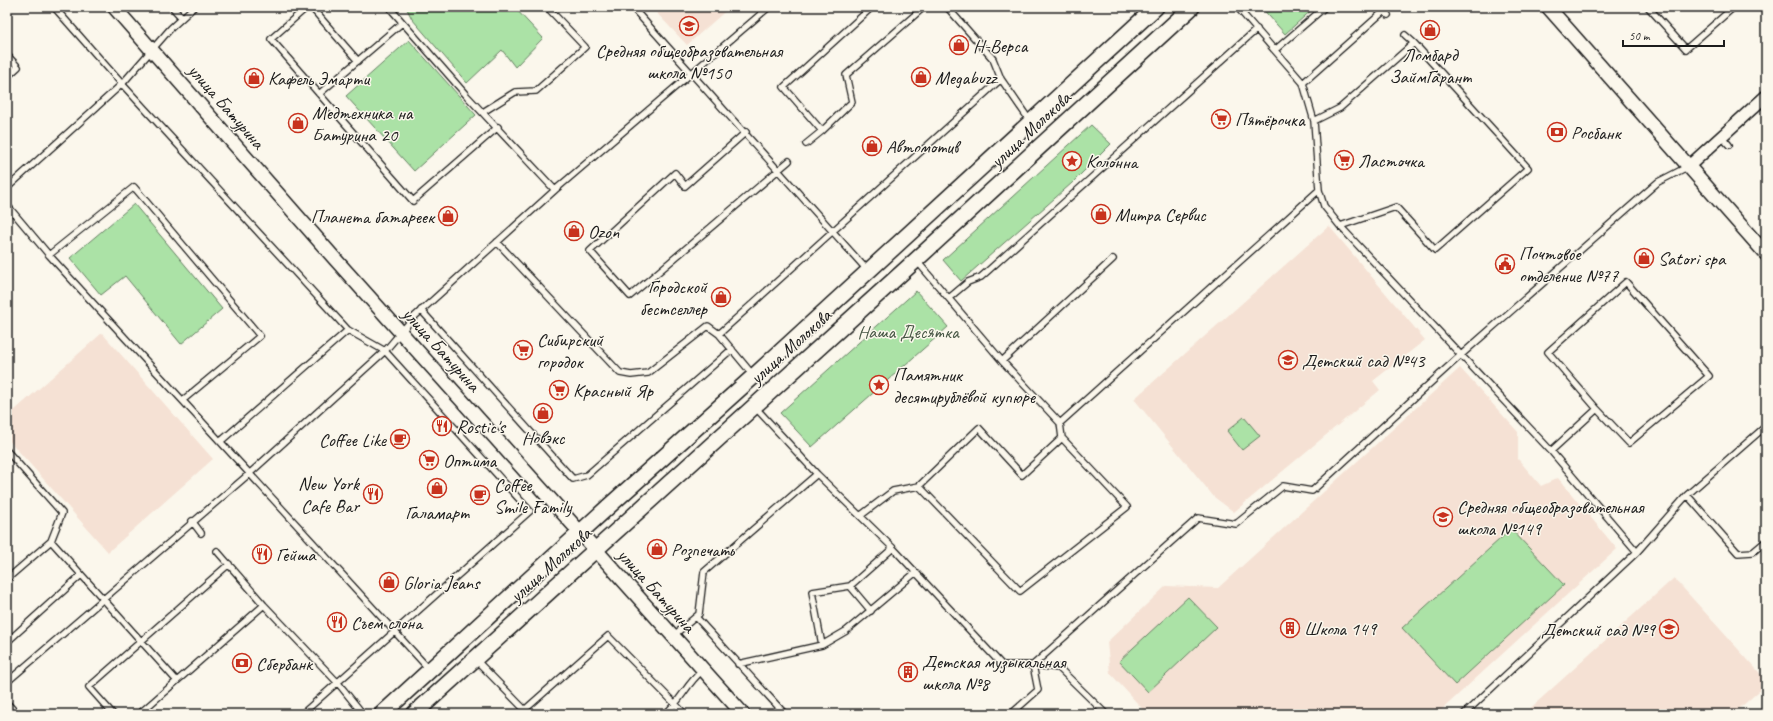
<svg xmlns="http://www.w3.org/2000/svg" width="1773" height="721" font-family="Caveat,sans-serif">
<rect width="100%" height="100%" fill="#fbf7ec"/>
<filter id="ink" filterUnits="userSpaceOnUse"><feTurbulence type="fractalNoise" baseFrequency=".025" numOctaves="2"/><feDisplacementMap in="SourceGraphic" scale="8" xChannelSelector="R" yChannelSelector="G"/><feConvolveMatrix kernelMatrix="1 2 1 2 8 2 1 2 1" color-interpolation-filters="sRGB"/></filter>
<g filter="url(#ink)">
<!-- built -->
<path fill="#f5e1d4" d="M651,7h79l-43,38z
M1329,226l96,114 -52,41 7,9 -146,122 -20,-15 -80,-98z
M102,333l111,126 -105,93 -101,-114v-21z
M1460,368l58,64v27l23,27 17,-8 59,71 -180,165h-290l-37,-41 -3,-31 59,-56 52,2z
M1674,578l92,102v5l-33,29h-209z"/>
<!-- green -->
<path fill="#abe2a6" stroke="#647f61" d="M406,7h108l29,31 -28,29 -13,-17 -35,33 -55,-64z
M1261,7h54l-30,27z
M409,40l67,75 -62,56 -68,-75z
M1091,125l20,19 -39,39 -111,98 -18,-21z
M134,204l88,105 -41,35 -56,-68 -24,19 -31,-37z
M916,291l32,36 -136,120 -32,-34z
M1244,417l16,19 -18,14 -15,-19z
M1511,529l53,56 -109,100 -53,-57z
M1188,597l29,30 -69,65 -29,-31z"/>
<g fill="none" stroke-linecap="round" stroke-linejoin="round">
<defs>
<path id="service" d="M54,7l68,77 226,246 37,21 145,160 -228,203
M172,7l10,11
M307,7l-36,32 142,162 85,-74
M311,7l47,54
M389,7l78,89 88,94
M632,7l236,264
M947,7l46,52 8,20 29,42
M1237,7l66,76 11,38 5,69 5,16 16,20 211,225 86,101
M1648,7l38,42 48,-42
M1405,35l9,8
M1275,50l50,-43
M7,55l11,12 -11,10
M1303,83l81,-72 4,4
M319,94l83,-71
M483,112l32,-20 21,-1 49,-44 -38,-40
M1314,121l26,-13 74,-65 114,125 -93,82 -39,-43 -56,19
M822,131l-38,-44 88,-80
M746,132l-61,54 -10,-13 -85,78 40,45 159,-135
M1722,137l7,8
M806,144l16,-13 30,-29 -6,-27 78,-68
M7,188l115,-104 49,-56 23,-21
M7,205l42,50 380,414
M497,242l123,131 11,2 17,-2 60,-47 11,8 34,41
M49,255l85,-68 126,149 -77,64
M916,260l86,101 58,62 259,-233
M949,298l19,-16 13,-5 276,-248
M421,310l152,169 14,-4 145,-126
M719,334l282,-255
M1002,361l111,-102
M1060,423l2,15 -40,37 -43,-47 -60,58 101,105 107,-84 -65,-69
M221,441l127,-111
M7,451l55,62 -11,28 -44,38
M1551,451l46,-42 -49,-57 78,-70 83,94 -80,67 -32,-34
M817,474l76,74 109,117h31l26,3 47,46
M1687,495l51,58 15,-1 13,-11
M860,516l33,-25 26,-5
M192,521l9,12
M51,541l126,140
M217,551l47,54 74,78 25,31
M850,586l21,25
M696,617l89,97
M673,636l26,-22 5,-42 113,-98 -63,-68
M7,642l74,-67
M822,645l-10,-53 38,-6 43,-38
M476,660l49,50
M738,664l84,-19 24,-14 69,-58
M7,682l242,-208 136,-123 29,-34 141,-127 214,-183
M7,703l10,11
M113,714l-24,-27 140,-123
M139,714l125,-109
M520,714l88,-78 77,78
M665,714c17,-14 21,-30 38,-44
M1011,714l27,-24 -5,-25 165,-147 38,6 47,-38 29,5 149,-136 197,-173 31,-16
M1464,714l173,-162 50,-57 79,-69"/>
<path id="minor" d="M1689,166l77,-70"/>
<path id="tertiary" d="M114,7l221,252 408,455
M1548,7l218,247"/>
<path id="secondary" d="M382,714l226,-207 146,-131 402,-369
M414,714l502,-454 276,-253"/>
</defs>
<!-- service casing -->
<use href="#service" stroke="#1c1c1c" stroke-width="8"/>
<!-- minor casing -->
<use href="#minor" stroke="#1c1c1c" stroke-width="14"/>
<!-- tertiary casing -->
<use href="#tertiary" stroke="#1c1c1c" stroke-width="16"/>
<!-- secondary casing -->
<use href="#secondary" stroke="#1c1c1c" stroke-width="18"/>
<!-- service -->
<use href="#service" stroke="#fbf7ec" stroke-width="5.5"/>
<!-- minor -->
<use href="#minor" stroke="#fbf7ec" stroke-width="11"/>
<!-- tertiary -->
<use href="#tertiary" stroke="#fbf7ec" stroke-width="13"/>
<!-- secondary -->
<use href="#secondary" stroke="#fbf7ec" stroke-width="15"/>
</g>
</g>
<!-- icons -->
<defs>
<symbol id="school-ring" viewBox="-11 -11 22 22"><circle r="9.5" fill="#fbf7ec" stroke="#c8321e" stroke-width="1.5"/><path d="M0-5L7-2L0 1L-7-2ZM-4 1L0 2.5L4 1V4Q0 6-4 4Z" fill="#c8321e"/></symbol>
<symbol id="shop-ring" viewBox="-11 -11 22 22"><circle r="9.5" fill="#fbf7ec" stroke="#c8321e" stroke-width="1.5"/><path d="M-5-2.5h2.3a2.7 3.5 0 0 1 5.4 0H5L5.5 6h-11ZM-1.5-2.5h3a1.5 2.3 0 0 0-3 0Z" fill="#c8321e"/></symbol>
<symbol id="supermarket-ring" viewBox="-11 -11 22 22"><circle r="9.5" fill="#fbf7ec" stroke="#c8321e" stroke-width="1.5"/><path d="M-6-5.5h2.5l.6 2H6L4.5 2H-2.5L-4.4-4H-6ZM-1.5 3.2a1.3 1.3 0 1 0 .1 0ZM3 3.2a1.3 1.3 0 1 0 .1 0Z" fill="#c8321e"/></symbol>
<symbol id="bank-ring" viewBox="-11 -11 22 22"><circle r="9.5" fill="#fbf7ec" stroke="#c8321e" stroke-width="1.5"/><path d="M-6-4H6V4H-6ZM0-2.3a2.3 2.3 0 1 0 0 4.6a2.3 2.3 0 1 0 0-4.6Z" fill="#c8321e"/></symbol>
<symbol id="sight-ring" viewBox="-11 -11 22 22"><circle r="9.5" fill="#fbf7ec" stroke="#c8321e" stroke-width="1.5"/><path d="M0-6L1.8-2.2L6-1.7L2.9 1.2L3.7 5.4L0 3.3L-3.7 5.4L-2.9 1.2L-6-1.7L-1.8-2.2Z" fill="#c8321e"/></symbol>
<symbol id="civic-ring" viewBox="-11 -11 22 22"><circle r="9.5" fill="#fbf7ec" stroke="#c8321e" stroke-width="1.5"/><path d="M-.6-6.5H3V-4.5H.6V-3L4-1V1h2V6H-6V1h2V-1L-.6-3ZM-1.2 2.5V6h2.4V2.5Z" fill="#c8321e"/></symbol>
<symbol id="restaurant-ring" viewBox="-11 -11 22 22"><circle r="9.5" fill="#fbf7ec" stroke="#c8321e" stroke-width="1.5"/><path d="M-5-6h1v4h1v-4h1v4h1v-4h1v5L-1.5 .5V6h-2V.5L-5-1ZM5-6V6H3V1.5H1.5Q1.5-4 5-6Z" fill="#c8321e"/></symbol>
<symbol id="cafe-ring" viewBox="-11 -11 22 22"><circle r="9.5" fill="#fbf7ec" stroke="#c8321e" stroke-width="1.5"/><path d="M-5.5-4.5H6V0H3Q3 3.5 0 3.5H-2.5Q-5.5 3.5-5.5 0ZM3-3.2v2h1.7v-2ZM-6 4.5H4V6H-6Z" fill="#c8321e"/></symbol>
<symbol id="building-ring" viewBox="-11 -11 22 22"><circle r="9.5" fill="#fbf7ec" stroke="#c8321e" stroke-width="1.5"/><path d="M-4-6H4V6H1V3H-1V6H-4ZM-2.5-4.3h1.7v1.8h-1.7ZM.8-4.3h1.7v1.8H.8ZM-2.5-1h1.7V.8h-1.7ZM.8-1h1.7V.8H.8Z" fill="#c8321e"/></symbol>
</defs>
<g fill-rule="evenodd">
<use href="#school-ring" x="678" y="15" width="22" height="22"/>
<use href="#shop-ring" x="1419" y="19" width="22" height="22"/>
<use href="#shop-ring" x="948" y="34" width="22" height="22"/>
<use href="#shop-ring" x="910" y="66" width="22" height="22"/>
<use href="#shop-ring" x="243" y="67" width="22" height="22"/>
<use href="#supermarket-ring" x="1210" y="108" width="22" height="22"/>
<use href="#shop-ring" x="287" y="112" width="22" height="22"/>
<use href="#bank-ring" x="1546" y="121" width="22" height="22"/>
<use href="#shop-ring" x="861" y="135" width="22" height="22"/>
<use href="#supermarket-ring" x="1333" y="149" width="22" height="22"/>
<use href="#sight-ring" x="1061" y="150" width="22" height="22"/>
<use href="#shop-ring" x="1090" y="203" width="22" height="22"/>
<use href="#shop-ring" x="437" y="205" width="22" height="22"/>
<use href="#shop-ring" x="563" y="220" width="22" height="22"/>
<use href="#shop-ring" x="1633" y="247" width="22" height="22"/>
<use href="#civic-ring" x="1494" y="253" width="22" height="22"/>
<use href="#shop-ring" x="710" y="286" width="22" height="22"/>
<use href="#supermarket-ring" x="512" y="339" width="22" height="22"/>
<use href="#school-ring" x="1277" y="349" width="22" height="22"/>
<use href="#sight-ring" x="868" y="374" width="22" height="22"/>
<use href="#supermarket-ring" x="548" y="379" width="22" height="22"/>
<use href="#shop-ring" x="532" y="402" width="22" height="22"/>
<use href="#restaurant-ring" x="431" y="415" width="22" height="22"/>
<use href="#cafe-ring" x="389" y="428" width="22" height="22"/>
<use href="#supermarket-ring" x="418" y="449" width="22" height="22"/>
<use href="#shop-ring" x="426" y="477" width="22" height="22"/>
<use href="#restaurant-ring" x="362" y="483" width="22" height="22"/>
<use href="#cafe-ring" x="469" y="484" width="22" height="22"/>
<use href="#school-ring" x="1432" y="506" width="22" height="22"/>
<use href="#shop-ring" x="646" y="538" width="22" height="22"/>
<use href="#restaurant-ring" x="251" y="543" width="22" height="22"/>
<use href="#shop-ring" x="378" y="571" width="22" height="22"/>
<use href="#restaurant-ring" x="326" y="611" width="22" height="22"/>
<use href="#building-ring" x="1279" y="617" width="22" height="22"/>
<use href="#school-ring" x="1658" y="618" width="22" height="22"/>
<use href="#bank-ring" x="231" y="652" width="22" height="22"/>
<use href="#building-ring" x="897" y="661" width="22" height="22"/>
</g>
<g text-anchor="middle" stroke-width="3" stroke-linejoin="round" paint-order="stroke">
<!-- poi labels -->
<g font-size="19" fill="#1c1c1c" stroke="#fbf7ec" text-anchor="start">
<text x="973" y="52">Н-Верса</text>
<text x="689" y="57" text-anchor="middle">Средняя общеобразовательная<tspan x="689" dy="22">школа №150</tspan></text>
<text x="1430" y="61" text-anchor="middle">Ломбард<tspan x="1430" dy="22">ЗаймГарант</tspan></text>
<text x="935" y="84">Megabuzz</text>
<text x="268" y="85">Кафель Эмарти</text>
<text x="312" y="119">Медтехника на<tspan x="312" dy="22">Батурина 20</tspan></text>
<text x="1235" y="126">Пятёрочка</text>
<text x="1571" y="139">Росбанк</text>
<text x="886" y="153">Автомотив</text>
<text x="1358" y="167">Ласточка</text>
<text x="1086" y="168">Колонна</text>
<text x="1115" y="221">Митра Сервис</text>
<text x="434" y="223" text-anchor="end">Планета батареек</text>
<text x="588" y="238">Ozon</text>
<text x="1519" y="260">Почтовое<tspan x="1519" dy="22">отделение №77</tspan></text>
<text x="1658" y="265">Satori spa</text>
<text x="707" y="293" text-anchor="end">Городской<tspan x="707" dy="22">бестселлер</tspan></text>
<text x="537" y="346">Сибирский<tspan x="537" dy="22">городок</tspan></text>
<text x="1302" y="367">Детский сад №43</text>
<text x="893" y="381">Памятник<tspan x="893" dy="22">десятирублёвой купюре</tspan></text>
<text x="573" y="397">Красный Яр</text>
<text x="456" y="433">Rostic's</text>
<text x="543" y="444" text-anchor="middle">Новэкс</text>
<text x="386" y="446" text-anchor="end">Coffee Like</text>
<text x="443" y="467">Оптима</text>
<text x="359" y="490" text-anchor="end">New York<tspan x="359" dy="22">Cafe Bar</tspan></text>
<text x="494" y="491">Coffee<tspan x="494" dy="22">Smile Family</tspan></text>
<text x="1457" y="513">Средняя общеобразовательная<tspan x="1457" dy="22">школа №149</tspan></text>
<text x="437" y="519" text-anchor="middle">Галамарт</text>
<text x="671" y="556">Розпечать</text>
<text x="276" y="561">Гейша</text>
<text x="403" y="589">Gloria Jeans</text>
<text x="351" y="629">Съем слона</text>
<text x="1304" y="635">Школа 149</text>
<text x="1655" y="636" text-anchor="end">Детский сад №9</text>
<text x="922" y="668">Детская музыкальная<tspan x="922" dy="22">школа №8</tspan></text>
<text x="256" y="670">Сбербанк</text>
</g>
<!-- street labels -->
<g font-size="19" fill="#1c1c1c" stroke="#fbf7ec">
<text transform="translate(227 106) rotate(49)" y="7">улица Батурина</text>
<text transform="translate(1030 129) rotate(-43)" y="7">улица Молокова</text>
<text transform="translate(790 346) rotate(-42)" y="7">улица Молокова</text>
<text transform="translate(442 349) rotate(48)" y="7">улица Батурина</text>
<text transform="translate(550 564) rotate(-42)" y="7">улица Молокова</text>
<text transform="translate(657 590) rotate(48)" y="7">улица Батурина</text>
</g>
<!-- park labels -->
<g font-size="19" fill="#475745" stroke="#fbf7ec">
<text x="908" y="338">Наша Десятка</text>
</g>
</g>
<!-- margin -->
<rect width="1773" height="721" fill="none" stroke="#fbf7ec" stroke-width="24"/>
<rect x="12" y="12" width="1749" height="697" fill="none" stroke="#1c1c1c" stroke-width="1.5" filter="url(#ink)"/>
<!-- scale -->
<path d="M1623 40v6h101v-6" fill="none" stroke="#1c1c1c" stroke-width="2"/>
<text x="1629" y="40" font-size="12" fill="#1c1c1c" stroke="#fbf7ec" stroke-width="3" paint-order="stroke">50 m</text>
</svg>
